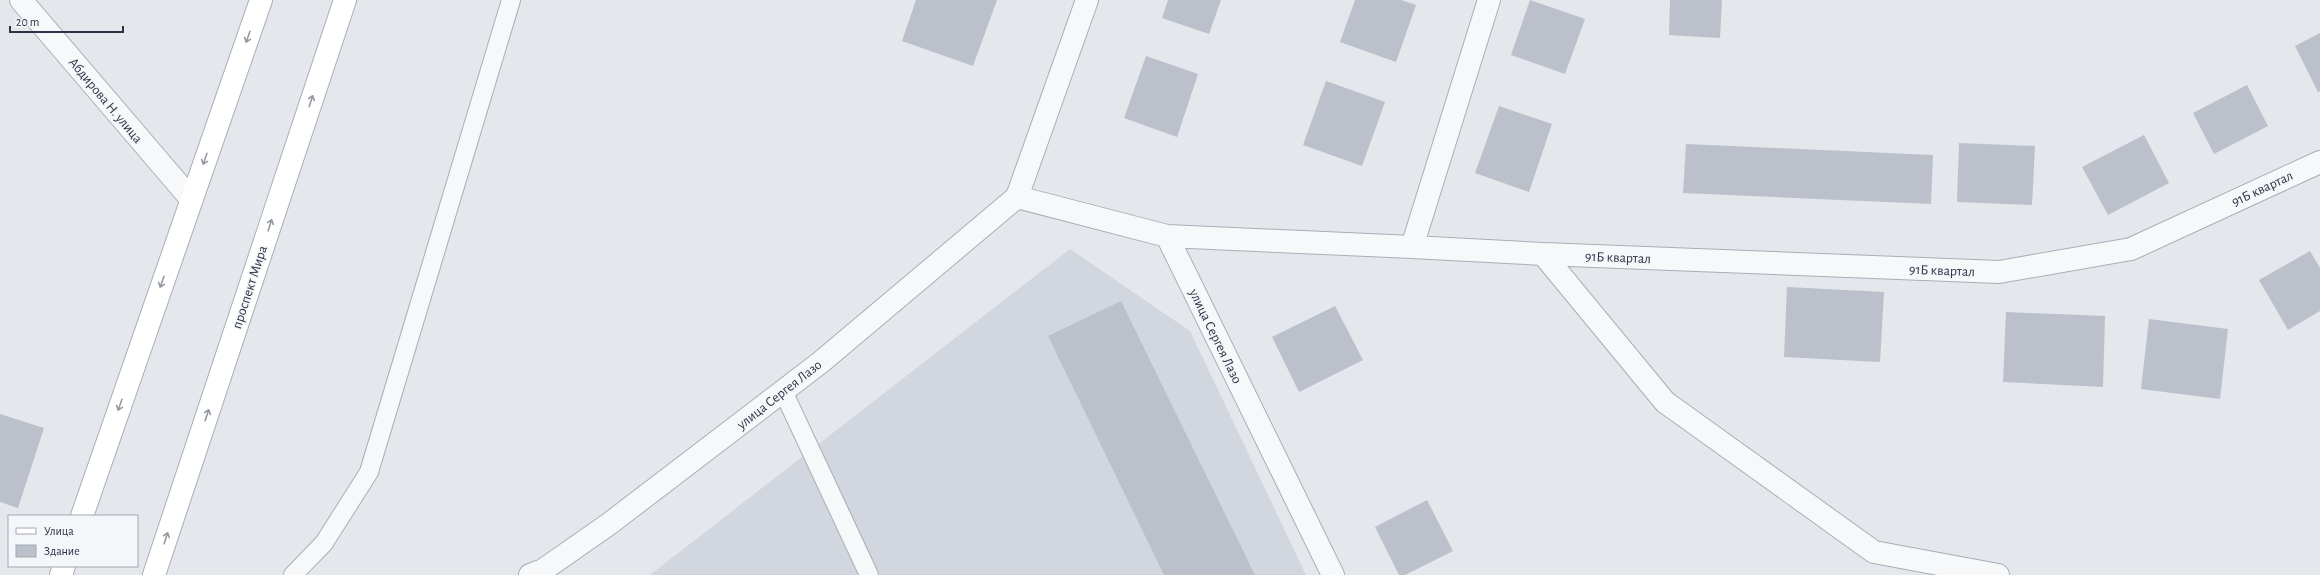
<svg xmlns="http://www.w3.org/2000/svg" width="2320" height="575" font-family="'Alegreya Sans',sans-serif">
<rect width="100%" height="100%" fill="#e4e7ec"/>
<!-- built -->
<path fill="#d2d6de" d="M1070,249l120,82 116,244h-656z"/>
<!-- building -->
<path fill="#bbc0ca" d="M916,0h81l-24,66 -71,-25z
M1168,0h53l-12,34 -47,-16z
M1355,0h46l15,5 -20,57 -56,-20z
M1530,0l55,19 -20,55 -54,-19z
M1670,0h52l-2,38 -51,-3z
M2320,33v58l-2,1 -23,-46z
M1146,56l52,18 -21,63 -53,-19z
M1326,81l59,21 -23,64 -59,-21z
M2247,85l21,41 -54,28 -21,-41z
M1499,106l53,18 -23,68 -54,-19z
M2144,135l25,48 -61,32 -26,-48z
M1959,143l76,3 -3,59 -75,-3z
M1686,144l247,11 -2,49 -248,-11z
M2310,251l10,17v43l-32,19 -29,-50z
M1787,287l97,5 -4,70 -96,-5z
M1121,301l134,274h-91l-116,-239z
M1335,306l28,54 -64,32 -27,-55z
M2006,312l99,4 -2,71 -100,-5z
M2149,319l79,10 -8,70 -79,-10z
M0,414l44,14 -26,80 -18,-6z
M1427,500l26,51 -48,24h-6l-24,-48z"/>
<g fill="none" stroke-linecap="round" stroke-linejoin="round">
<defs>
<path id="lane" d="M783,391l86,184
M293,575l31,-32 45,-71 142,-472"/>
<path id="street" d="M21,0l170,199
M1087,0l-70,197 150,39 166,339
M1489,0l-77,247 131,7 122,148 209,150 124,23
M1167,236l245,11
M1543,254l456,18 132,-23 189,-87
M530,575l13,-5 66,-46 212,-162 196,-165"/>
<path id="secondary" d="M82,516l179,-516
M61,575l3,-9
M154,575l191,-575"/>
</defs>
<!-- lane casing -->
<use href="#lane" stroke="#a9aeb7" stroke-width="20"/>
<!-- street casing -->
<use href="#street" stroke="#a9aeb7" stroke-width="24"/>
<!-- secondary casing -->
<use href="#secondary" stroke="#a9aeb7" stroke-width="24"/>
<!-- lane -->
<use href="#lane" stroke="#f7f8fa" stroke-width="18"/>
<!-- street -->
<use href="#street" stroke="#f7f8fa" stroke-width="22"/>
<!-- secondary -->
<use href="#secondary" stroke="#fff" stroke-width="22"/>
</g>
<!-- one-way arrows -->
<defs><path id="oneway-shaft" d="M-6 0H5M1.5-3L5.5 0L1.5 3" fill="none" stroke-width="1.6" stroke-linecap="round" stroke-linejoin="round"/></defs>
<g stroke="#959aa2">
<use href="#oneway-shaft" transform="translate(248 37) rotate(109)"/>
<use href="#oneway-shaft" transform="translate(311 101) rotate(-72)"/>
<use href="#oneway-shaft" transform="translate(205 159) rotate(109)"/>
<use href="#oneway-shaft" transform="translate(270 225) rotate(-72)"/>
<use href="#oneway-shaft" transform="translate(162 282) rotate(109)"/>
<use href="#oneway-shaft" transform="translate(120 405) rotate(109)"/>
<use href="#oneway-shaft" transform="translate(207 415) rotate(-72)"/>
<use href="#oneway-shaft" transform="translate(166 538) rotate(-72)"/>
</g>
<g text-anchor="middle" stroke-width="3.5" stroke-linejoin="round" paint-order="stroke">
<!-- street labels -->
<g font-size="14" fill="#2b3445" stroke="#f4f6f9">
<text transform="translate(106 100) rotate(50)" y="5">Абдирова Н. улица</text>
<text transform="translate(2262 188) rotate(-25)" y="5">91Б квартал</text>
<text transform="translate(1618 257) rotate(2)" y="5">91Б квартал</text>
<text transform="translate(1942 270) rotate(2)" y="5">91Б квартал</text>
<text transform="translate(249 287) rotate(-72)" y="5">проспект Мира</text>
<text transform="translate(1216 336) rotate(64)" y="5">улица Сергея Лазо</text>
<text transform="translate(779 394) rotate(-38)" y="5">улица Сергея Лазо</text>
</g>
</g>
<!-- legend -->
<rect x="8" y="515" width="130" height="52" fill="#f4f6f9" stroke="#a4a8b1"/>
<rect x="16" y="528" width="20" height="6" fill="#ffffff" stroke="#a4a8b1"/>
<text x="44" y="535" font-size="12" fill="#2b3445">Улица</text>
<rect x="16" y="545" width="20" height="12" fill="#bbc0ca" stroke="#a4a8b1"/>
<text x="44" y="555" font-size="12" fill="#2b3445">Здание</text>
<!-- scale -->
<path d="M10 26v6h113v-6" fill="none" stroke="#2b3445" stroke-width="2"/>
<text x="16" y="26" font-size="12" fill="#2b3445" stroke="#f4f6f9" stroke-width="3" paint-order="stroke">20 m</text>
</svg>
